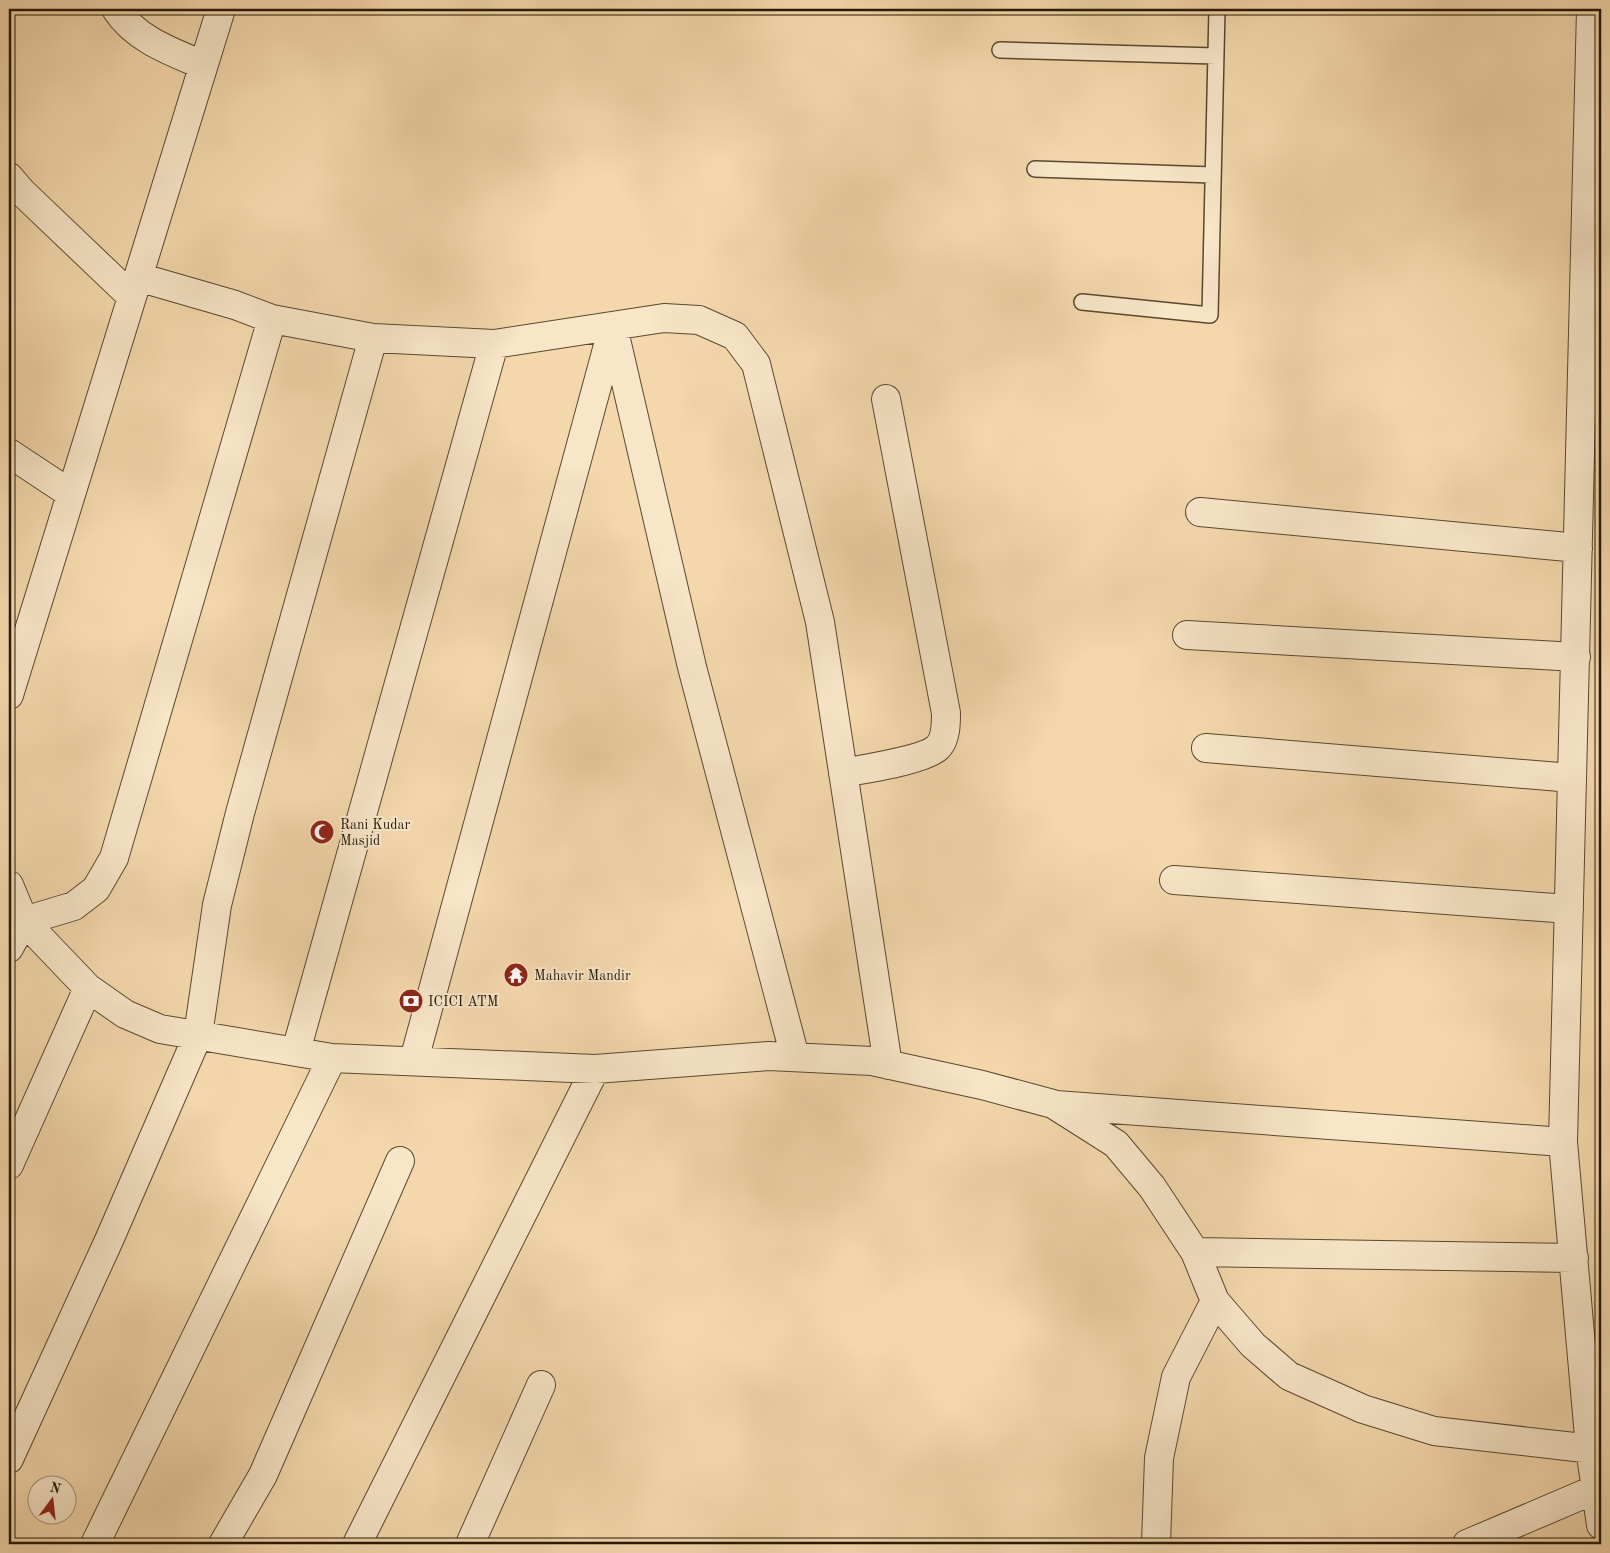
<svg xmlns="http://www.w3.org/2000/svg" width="1610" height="1553" font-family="'Old Standard TT',serif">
<rect width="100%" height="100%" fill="#f4d8ac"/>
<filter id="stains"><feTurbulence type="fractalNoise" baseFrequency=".004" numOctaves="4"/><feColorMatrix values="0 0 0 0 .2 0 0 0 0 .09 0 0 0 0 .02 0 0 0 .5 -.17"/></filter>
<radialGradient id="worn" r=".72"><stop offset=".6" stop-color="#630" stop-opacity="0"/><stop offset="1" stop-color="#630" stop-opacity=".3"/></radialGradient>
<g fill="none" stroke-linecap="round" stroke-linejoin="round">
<defs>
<path id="service" d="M1000,50l216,6
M1035,169l178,6
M1082,302l128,13 7,-306"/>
<path id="minor" d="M116,9c19,30 56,43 87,56
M1591,9l-28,1133 27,306 11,77
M9,177l13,15 110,105
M138,277l97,28 37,14 101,19 121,6 170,-26 35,2 36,16 21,28 64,258 68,443
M614,331l78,336 103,390
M9,453l62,41
M1200,512l378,36
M1187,635l389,22
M9,695l212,-686
M1206,748l366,30
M843,773c20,-4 83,-13 95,-26 8,-8 8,-24 8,-34l-60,-314
M1174,880l395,29
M9,885l15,36 64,67 37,26 35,15 172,29 263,11 174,-13 103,5 110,24 71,19 63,40 36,43 43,65 20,49 38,44 36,31 74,33 71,22 167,19
M9,948l15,-27 50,-15 22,-17 18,-31 158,-539
M296,1051l198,-707
M414,1060l199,-733
M1056,1105l507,37
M9,1165l79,-177
M1195,1252l379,6
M9,1459l101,-221 88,-203 19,-130 23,-92 133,-475
M95,1544l237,-486
M223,1544l40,-69 137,-314
M357,1544l238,-475
M470,1544l71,-159
M1156,1544l3,-86 17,-81 39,-76
M1467,1544l129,-55"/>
</defs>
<!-- service casing -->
<use href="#service" stroke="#594830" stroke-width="18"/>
<!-- minor casing -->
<use href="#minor" stroke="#594830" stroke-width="30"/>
<!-- service -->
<use href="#service" stroke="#f8e6c9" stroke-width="15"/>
<!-- minor -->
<use href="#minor" stroke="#f8e6c9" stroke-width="28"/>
</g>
<!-- icons -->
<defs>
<symbol id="mosque-disc" viewBox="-11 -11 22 22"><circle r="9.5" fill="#8f2418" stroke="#f8e6c9"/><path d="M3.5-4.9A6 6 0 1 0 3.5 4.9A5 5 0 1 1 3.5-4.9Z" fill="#fff"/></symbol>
<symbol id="temple-disc" viewBox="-11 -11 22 22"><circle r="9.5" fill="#8f2418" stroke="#f8e6c9"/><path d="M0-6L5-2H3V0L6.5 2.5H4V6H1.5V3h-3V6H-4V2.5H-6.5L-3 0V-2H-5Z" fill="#fff"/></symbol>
<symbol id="bank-disc" viewBox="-11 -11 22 22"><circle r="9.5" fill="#8f2418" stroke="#f8e6c9"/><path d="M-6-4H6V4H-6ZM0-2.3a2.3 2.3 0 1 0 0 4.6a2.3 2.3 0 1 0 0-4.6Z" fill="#fff"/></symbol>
</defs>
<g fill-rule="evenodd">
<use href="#mosque-disc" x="308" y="818" width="28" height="28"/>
<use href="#temple-disc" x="502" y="961" width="28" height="28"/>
<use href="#bank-disc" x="397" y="987" width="28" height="28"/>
</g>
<g text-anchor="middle" stroke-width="4" stroke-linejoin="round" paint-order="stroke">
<!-- poi labels -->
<g font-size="14" fill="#251807" stroke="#f8e6c9" text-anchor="start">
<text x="340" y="829">Rani Kudar<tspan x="340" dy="16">Masjid</tspan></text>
<text x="534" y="980">Mahavir Mandir</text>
<text x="428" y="1006">ICICI ATM</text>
</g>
</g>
<!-- margin -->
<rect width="1610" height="1553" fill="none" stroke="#f4d8ac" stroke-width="30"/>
<rect x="10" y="10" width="1590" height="1533" fill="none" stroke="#251807" stroke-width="2.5"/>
<rect x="15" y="15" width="1580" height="1523" fill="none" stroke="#251807"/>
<!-- north arrow -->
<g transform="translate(52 1500) rotate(15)"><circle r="24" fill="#f8e6c9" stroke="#a4947b"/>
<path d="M0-4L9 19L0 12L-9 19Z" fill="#8f2418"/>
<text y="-8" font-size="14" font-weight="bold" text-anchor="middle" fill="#251807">N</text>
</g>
<rect width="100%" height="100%" filter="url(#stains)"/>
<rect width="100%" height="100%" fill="url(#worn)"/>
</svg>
